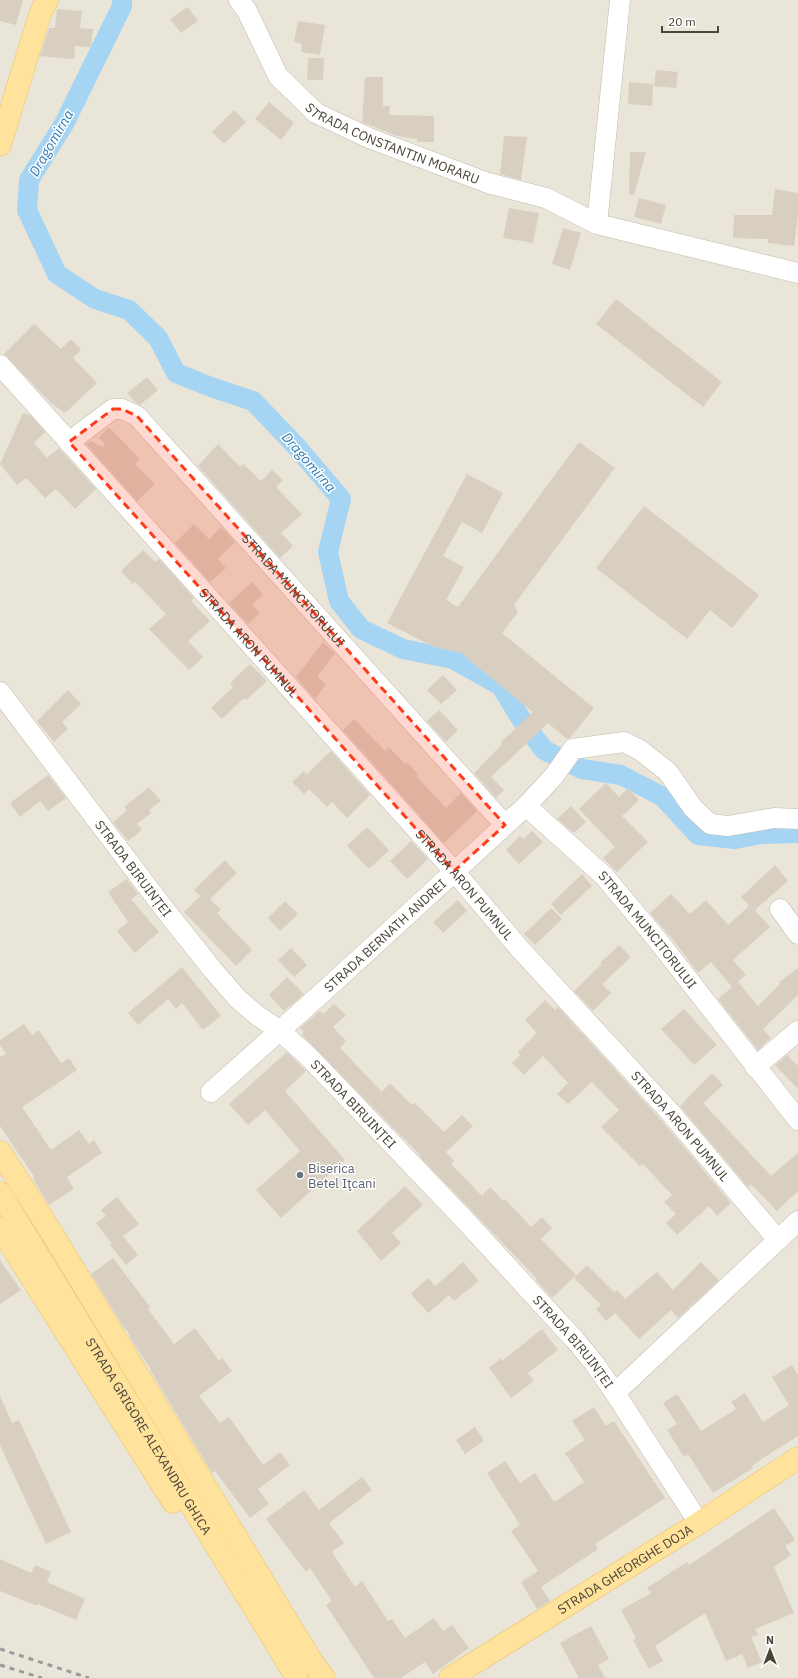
<svg xmlns="http://www.w3.org/2000/svg" width="798" height="1678" font-family="'IBM Plex Sans',sans-serif">
<rect width="100%" height="100%" fill="#f6f3eb"/>
<!-- residential -->
<path fill="#eae5d9" d="M0,0h798v1678h-798z"/>
<g fill="none" stroke-linecap="round" stroke-linejoin="round">
<!-- canal -->
<path stroke="#a6d5f4" stroke-width="20" d="M122,0v6l-58,118 -35,56 -2,30 30,64 38,25 34,11 29,28 18,35 35,14 42,14 43,45 45,53 -13,53 11,49 22,28 42,20 50,10 48,27 22,36 21,28 38,19 39,6 42,22 35,38 37,4 26,-5 37,-1"/>
</g>
<!-- building -->
<path fill="#d9cfc0" d="M0,0h23l-7,25 -16,-4z
M188,7l10,14 -17,12 -11,-14z
M57,9l25,2 -2,17 13,1 -2,18 -16,-1 -1,13 -34,-3 9,-28h6z
M298,21l27,4 -5,30 -19,-3 1,-8 -8,-2z
M308,58h16l-1,22h-16z
M656,70l22,2 -2,16 -22,-2z
M365,77h18v29h7l-1,9 45,1v26h-17v-3l-20,-3 -35,-14z
M629,82l24,2 -1,22 -24,-2z
M269,102l25,21 -13,17 -26,-21z
M234,110l12,12 -22,22 -12,-12z
M504,136l23,1 -6,43 -21,-6z
M630,152h16l-12,43h-5z
M775,189l23,4v22l-4,31 -26,-3v-4l-35,-1 1,-23h38z
M639,198l27,7 -5,19 -27,-7z
M509,208l30,5 -6,30 -30,-5z
M563,228l18,5 -11,37 -18,-6z
M616,299l106,83 -19,25 -107,-83z
M34,324l27,25 10,-10 10,11 -8,8 24,25 -32,30 -14,-10 -47,-49z
M147,377l11,13 -18,15 -5,-3 -8,-9z
M23,413l8,3 14,16 -11,11 13,15 12,-10 37,41 -21,20 -19,-20 -11,9 -19,-20 -9,7 -17,-21z
M109,427l31,32 -5,5 20,20 -18,17 -51,-57 4,-3 13,6 2,-4 -7,-5z
M579,442l36,26 -101,137 4,7 -16,21 92,75 -24,30 -3,1 -19,-16 -57,54 13,13 -8,8 -22,-25 28,-29 -1,-2 32,-30 -69,-56 2,-2 -32,-7 -47,-24 80,-149 36,19 -21,40 -20,-11 -19,34 21,11 -18,33 12,7z
M218,444l22,23 3,-3 18,17 11,-11 11,10 -7,7 26,27 -21,19 12,13 -13,12 -82,-92z
M644,506l115,89 -27,33 -22,-18 -23,29 -91,-71z
M194,524l15,15 12,-12 14,15 -17,17 8,9 -16,14 -35,-39z
M143,550l12,12 4,-3 35,39 -3,3 19,20 -22,20 15,16 -14,13 -40,-41 17,-15 -31,-32 -2,2 -12,-13z
M252,582l11,12 -11,11 8,8 -12,11 -19,-21z
M323,642l12,11 -18,24 9,7 -11,15 -19,-22z
M250,664l17,17 -21,19 -2,-2 -22,21 -11,-11 22,-21 -3,-4z
M443,675l14,15 -16,14 -14,-14z
M68,690l13,14 -19,18 6,7 -14,13 -17,-21z
M439,710l19,20 -12,12 -19,-21z
M354,719l31,32 4,-4 16,17 2,-2 11,12 -2,2 30,32 15,-15 16,18 -33,32 -101,-113z
M331,751l39,44 -23,23 -15,-16 -5,5 -18,-18 -5,5 -12,-12 12,-11 3,3z
M48,775l18,23 -18,13 -8,-10 -20,16 -10,-14z
M606,783l13,14 9,-9 11,12 -17,16 26,26 -31,30 -14,-14 12,-11 -36,-38z
M149,787l12,14 -12,9 2,3 -14,11 5,6 -14,11 -15,-19 14,-12 -3,-3z
M571,806l15,16 -12,11 -17,-14z
M367,827l22,23 -20,19 -22,-23z
M532,831l11,11 -24,22 -13,-14 14,-14 3,3z
M411,841l17,18 -21,20 -17,-18z
M225,860l12,13 -27,26 11,11 -4,3 35,37 -16,16 -52,-54 16,-16 -6,-6z
M775,865l13,16 -33,29 15,17 -37,33 13,15 -14,12 -21,-25 -13,11 -23,-31 -25,-29 21,-19 19,20 16,-14 22,25 21,-19 -8,-9z
M582,874l10,12 -31,29 -10,-11z
M127,879l11,15 -7,5 28,33 -24,21 -18,-22 11,-9 -20,-30z
M458,900l9,11 -24,22 -10,-11z
M285,901l13,13 -18,17 -12,-13z
M551,908l11,11 -27,26 -11,-11z
M619,945l12,12 -29,27 9,9 -18,18 -19,-20 27,-26 -1,-2z
M291,948l16,17 -13,12 -16,-17z
M182,967l39,49 -18,14 -21,-27 -6,6 -8,-10 -30,26 -10,-12z
M798,968v27l-35,34 8,9 -13,12 -40,-51 20,-17 20,24 22,-22 -1,-2z
M287,977l17,17 -20,17 -15,-16z
M545,1000l10,10 3,-3 103,113 70,83 -14,13 -8,-10 -32,29 -11,-12 10,-9 -12,-12 8,-7 -29,-31 -3,2 -39,-39 18,-17 -27,-28 -24,22 -11,-10 11,-11 -25,-27 -19,19 -12,-12 8,-8 -2,-3 19,-19 -12,-13z
M334,1004l12,11 -13,12 13,14 -6,7 42,44 8,-9 22,22 3,-2 29,29 18,-17 11,11 -27,26 8,9 -3,3 31,32 8,-9 13,14 2,-2 26,28 11,-10 10,11 -11,11 35,36 -24,23 -16,-18 1,-1 -117,-122 1,-1 -119,-121 2,-3 -4,-4 20,-17 3,3z
M684,1009l33,36 -23,20 -33,-36z
M24,1024l8,11 7,-5 22,33 8,-5 8,12 -55,37 29,43 28,-20 10,14 5,-4 8,13 -35,24 7,12 -25,16 -16,-26 2,-1 -35,-52v-69l6,-3 -6,-9v-5z
M287,1052l19,19 -21,20 60,69 -64,58 -25,-28 44,-39 -35,-41 -17,15 -19,-21z
M787,1055l11,11v23l-23,-24z
M712,1073l11,12 -20,18 68,73 27,-23v38l-21,20 -26,-27 -3,3 -68,-81z
M405,1186l18,19 -31,28 9,10 -20,18 -24,-30z
M117,1197l22,27 -16,12 15,19 -12,10 -16,-20 2,-1 -16,-21 10,-7 -5,-6z
M113,1258l37,49 -2,2 26,35 21,-16 24,33 3,-3 10,13 -33,25 21,27 9,-6 34,48 17,-13 10,13 -32,24 11,15 -19,14 -35,-47 -3,2 -62,-103h1l-22,-34 1,-1 -9,-12 -30,-49z
M0,1260l21,30 -21,14z
M463,1262l16,19 -25,20 -5,-6 -21,18 -17,-19 17,-16 7,8z
M701,1262l18,18 -41,38 -7,-8 -32,29 -24,-26 -9,8 -10,-12 5,-4 -27,-27 13,-13 27,27 3,-2 8,9 32,-27 16,18z
M542,1329l16,21 -30,23 6,8 -23,17 -22,-30 12,-10 1,3z
M792,1365l6,10v61l-38,24 -8,6 1,2 -40,25 -25,-39 -4,3 -17,-27 10,-6 -14,-21 14,-9 24,37 35,-22 -5,-7 14,-9 18,29 26,-17 -17,-28z
M0,1396l12,27 7,-3 52,112 -25,12 -46,-99z
M594,1407l12,19 8,-5 51,77 -70,46 3,5 -57,38 9,14 -13,8 -16,-27 17,-11 -27,-40 9,-6 -33,-52 18,-12 15,22 15,-10 19,29 30,-20 -19,-29 20,-13 -13,-19z
M475,1427l9,14 -19,13 -9,-14z
M362,1477l10,13 -43,33 15,20 -12,9 23,35 7,-6 26,40 4,-2 13,19 29,-20 9,13 9,-6 17,23 -36,26 -8,-12 -24,16h-27l-48,-73 6,-4 -22,-33 -4,4 -40,-53 38,-29 15,20z
M774,1508l21,32 -10,6 6,9 -17,12 20,46 -39,16 3,6 -7,2 11,25 -14,6 -6,-14 -16,7 -21,-48 -50,33 8,15 -14,8 -16,-29 3,-2 -15,-28 30,-17 -4,-5 40,-26 2,3z
M0,1559l31,14 4,-8 16,7 -4,10 38,17 -9,21 -38,-16 -1,2 -37,-15z
M591,1626l18,33 -11,6 7,13h-26l-19,-35z"/>
<g fill="none" stroke-linecap="round" stroke-linejoin="round">
<defs>
<g id="minor">
<path id="s1" d="M239,0l8,11 31,65 38,37 53,25 119,45 58,15 51,26 201,49"/>
<path d="M597,224l23,-224"/>
<path id="s2" d="M0,365l454,506 66,78 150,163 108,128"/>
<path id="s3" d="M69,442l44,-33h9l15,7 368,409"/>
<path id="s4" d="M0,692l162,214 50,63 26,30 20,17 21,14 29,26 153,160 114,124 19,23 21,30 84,130"/>
<path id="s5" d="M526,806l78,70 51,61 143,183"/>
<path d="M780,909l18,25"/>
<path d="M755,1067l43,-36"/>
<path id="s6" d="M211,1092l111,-99 204,-187 28,-30 19,-27 51,-7 16,8 28,22 25,36 17,16 18,2 46,-8 24,1"/>
<path d="M615,1393l183,-172"/>
</g>
<g id="major">
<path d="M0,145l40,-131 7,-14"/>
<path d="M0,1152l50,78 262,432 12,16"/>
<path id="s7" d="M0,1193l297,485"/>
<path d="M0,1228l173,274"/>
<path id="s8" d="M450,1678l249,-155 99,-65"/>
</g>
</defs>
<!-- minor casing -->
<use href="#minor" stroke="#c2bbad" stroke-width="21"/>
<!-- major casing -->
<use href="#major" stroke="#eac265" stroke-width="23"/>
<!-- minor -->
<use href="#minor" stroke="#fff" stroke-width="20"/>
<!-- major -->
<use href="#major" stroke="#ffe29b" stroke-width="22"/>
<!-- rail -->
<path stroke="#9a9a9a" stroke-width="3" stroke-dasharray="5 5" stroke-linecap="butt" d="M0,1649l89,29
M0,1665l42,13"/>
</g>
<!-- marked area -->
<path fill="#ff3b19" fill-opacity="0.2" stroke="#ff3b19" stroke-width="3" stroke-dasharray="8 5" stroke-linejoin="round" d="M113,409h9l15,7 368,409 -51,46 -385,-429z"/>
<!-- markers -->
<circle fill="#6b7280" stroke="#fff" stroke-width="1.5" cx="300" cy="1175" r="4"/>
<g text-anchor="middle" stroke-width="3" stroke-linejoin="round" paint-order="stroke">
<!-- street labels -->
<g font-size="13" fill="#4b4438" stroke="#fff">
<text dy="5" stroke="none"><textPath href="#s1" startOffset="221">STRADA CONSTANTIN MORARU</textPath></text>
<text dy="5" stroke="none"><textPath href="#s3" startOffset="315">STRADA MUNCITORULUI</textPath></text>
<text dy="5" stroke="none"><textPath href="#s2" startOffset="373">STRADA ARON PUMNUL</textPath></text>
<text dy="5" stroke="none"><textPath href="#s4" startOffset="221">STRADA BIRUINȚEI</textPath></text>
<text dy="5" stroke="none"><textPath href="#s2" startOffset="697">STRADA ARON PUMNUL</textPath></text>
<text dy="5" stroke="none"><textPath href="#s5" startOffset="174">STRADA MUNCITORULUI</textPath></text>
<text dy="5" stroke="none"><textPath href="#s6" startOffset="234">STRADA BERNATH ANDREI</textPath></text>
<text dy="5" stroke="none"><textPath href="#s4" startOffset="545">STRADA BIRUINȚEI</textPath></text>
<text dy="5" stroke="none"><textPath href="#s2" startOffset="1021">STRADA ARON PUMNUL</textPath></text>
<text dy="5" stroke="none"><textPath href="#s4" startOffset="869">STRADA BIRUINȚEI</textPath></text>
<text dy="5" stroke="none"><textPath href="#s7" startOffset="285">STRADA GRIGORE ALEXANDRU GHICA</textPath></text>
<text dy="5" stroke="none"><textPath href="#s8" startOffset="206">STRADA GHEORGHE DOJA</textPath></text>
</g>
<!-- worship labels -->
<g font-size="13" fill="#5b616d" stroke="#fff" text-anchor="start">
<text x="308" y="1173">Biserica<tspan x="308" dy="15">Betel Iţcani</tspan></text>
</g>
<!-- water labels -->
<g font-size="14" font-style="italic" fill="#297ab5" stroke="#fff">
<text transform="translate(51 143) rotate(-60)" y="5">Dragomirna</text>
<text transform="translate(309 462) rotate(49)" y="5">Dragomirna</text>
</g>
</g>
<!-- north arrow -->
<g transform="translate(770 1650)" stroke="#ffffff" stroke-width="3" paint-order="stroke">
<path d="M0-3L7 15L0 10L-7 15Z" fill="#4b4438"/>
<text y="-6" font-size="11" font-weight="bold" text-anchor="middle" fill="#4b4438">N</text>
</g>
<!-- scale -->
<path d="M662 26v6h56v-6" fill="none" stroke="#4b4438" stroke-width="2"/>
<text x="668" y="26" font-size="12" fill="#4b4438" stroke="#ffffff" stroke-width="3" paint-order="stroke">20 m</text>
</svg>
